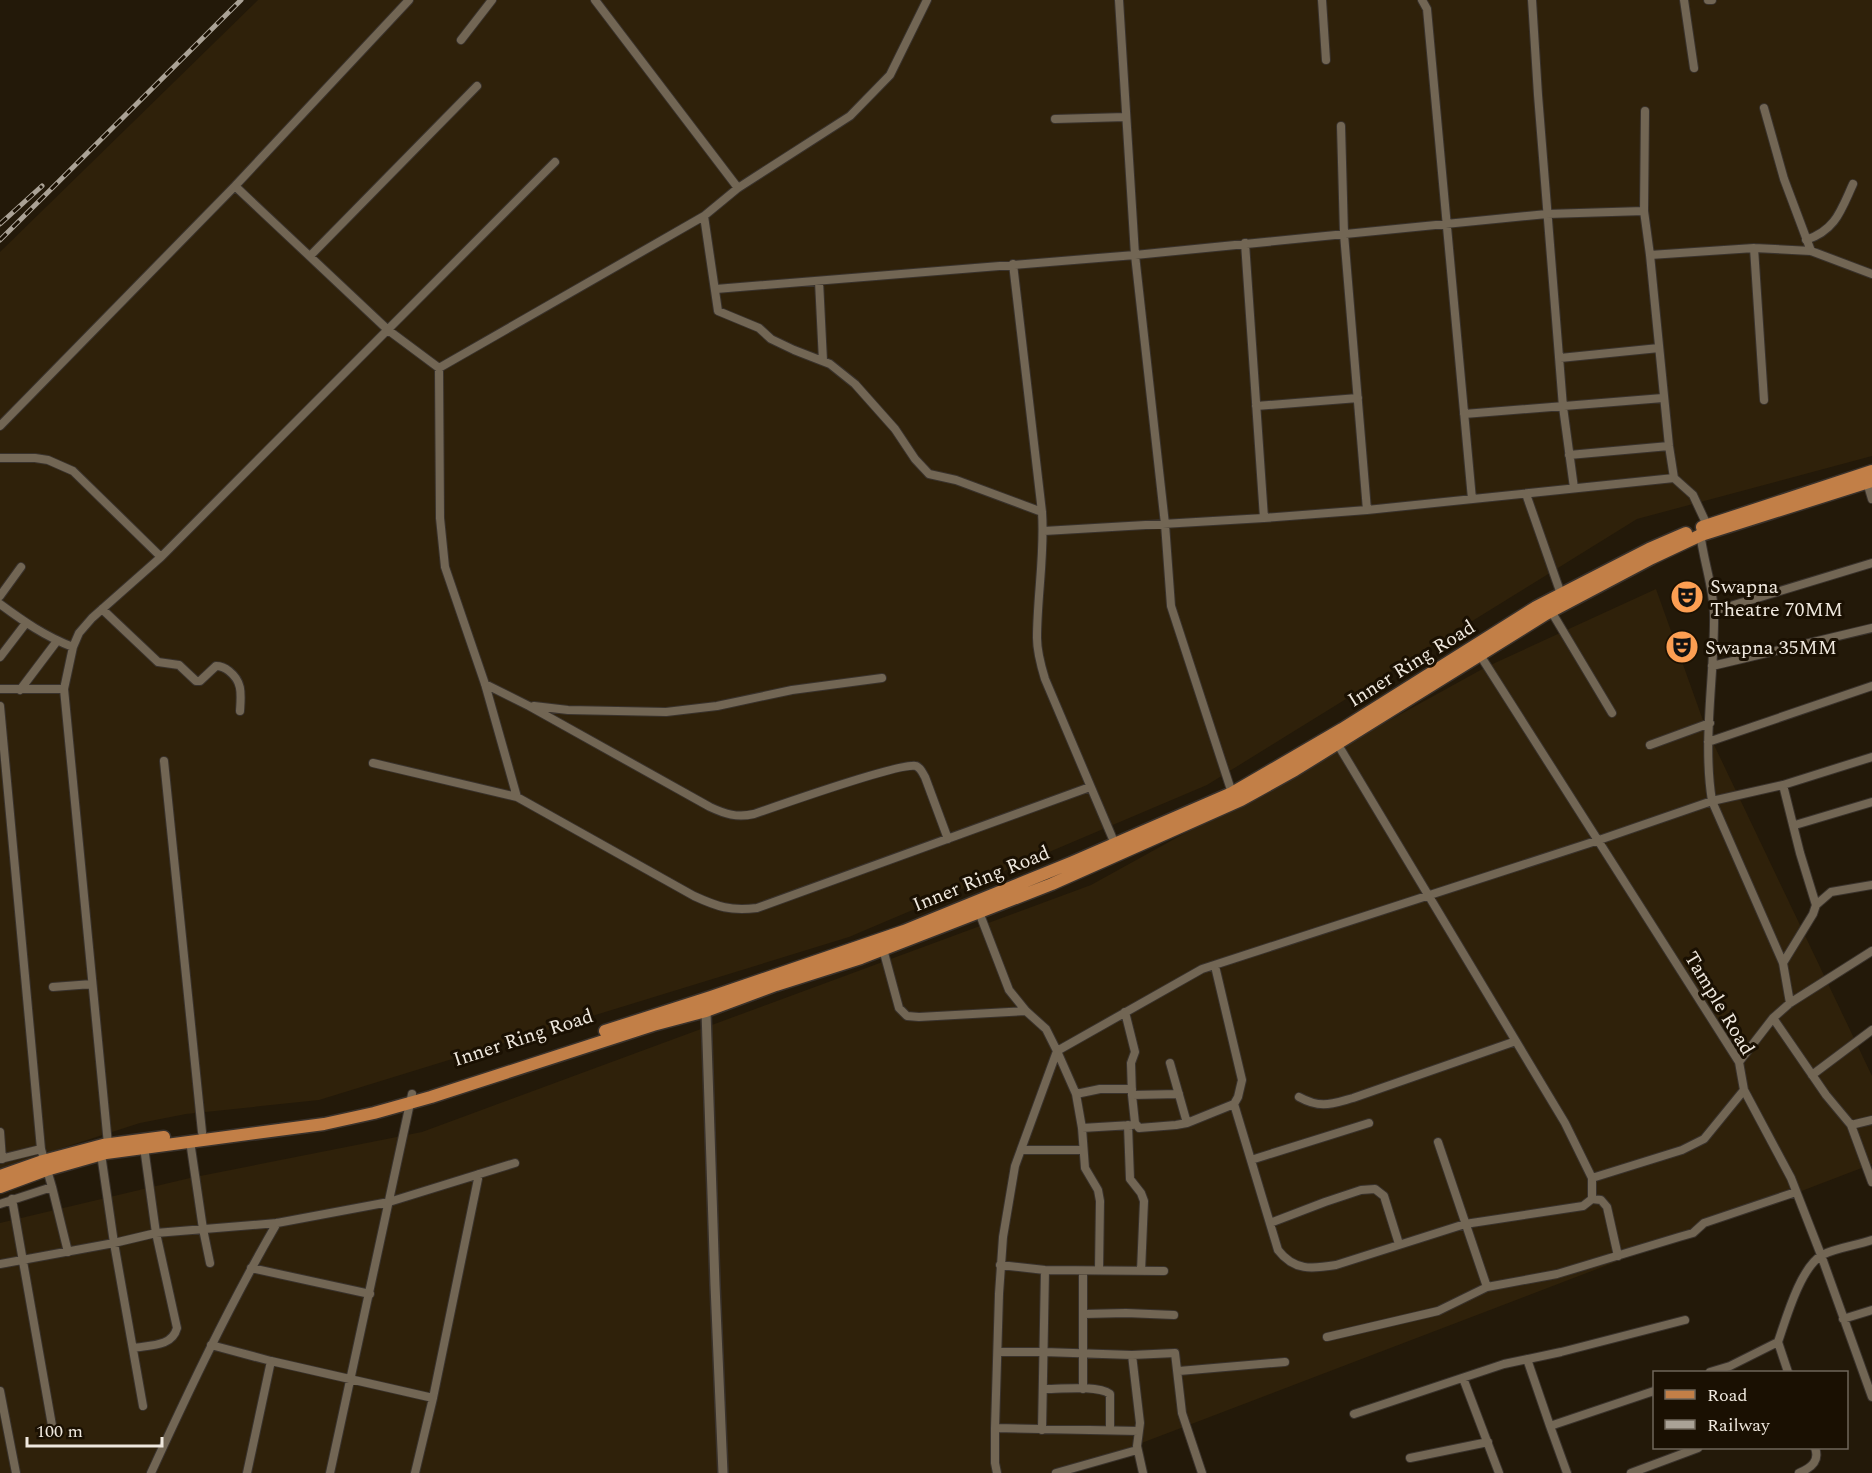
<svg xmlns="http://www.w3.org/2000/svg" width="1872" height="1473" font-family="Spectral,serif">
<rect width="100%" height="100%" fill="#231909"/>
<!-- built -->
<path fill="#2f210a" d="M258,0h1614v456l-235,63 -430,266 -358,152 -530,163 -133,14 -46,9 -140,45v-916z
M1656,589l49,137 167,350v88l-809,309h-1063v-250l190,-45 232,-46 669,-247 395,-218z"/>
<g fill="none" stroke-linecap="round" stroke-linejoin="round">
<defs>
<path id="minor" d="M595,0l143,188
M1119,0l16,255 30,269 6,82 61,187 3,2
M1322,0l4,60
M1422,0l5,9 45,490
M1532,0l6,95 25,312 11,81
M1684,0l10,68
M1708,0h4
M461,40l31,-40
M1764,108l20,71 27,72
M1645,111l-1,100 6,44 19,191 5,32 19,17 14,30
M1055,119l71,-2
M1341,126l3,108 23,276
M235,186l153,144 51,38 1,150 5,49 40,117 32,113
M704,216l14,95 41,17 12,11 23,11 36,14 25,20 40,45 20,30 14,15 27,6 86,32
M1806,240c30,-10 35,-30 47,-56
M1245,243l19,275
M1754,248l10,152
M1650,255l104,-7 57,3 61,23
M310,256l167,-170
M1013,264l29,248c3,42 -5,84 -5,126 0,14 4,28 8,41l70,165
M819,281l4,80
M716,289l419,-34 412,-41 97,-3
M1560,358l99,-10
M439,368l265,-152 34,-28 112,-72 40,-41 37,-75
M1256,406l102,-8
M1464,414l199,-16
M0,426l235,-240 174,-186
M1569,455l100,-9
M0,458h35l13,2 25,11 88,86
M1867,482l5,17
M1526,494l35,100
M1044,531l220,-13 103,-8 307,-32
M1700,532c3,27 13,54 14,81 1,62 -12,126 -2,188l71,162 7,40
M0,596l21,-29
M0,604c23,17 46,33 73,43
M102,609l56,53 21,3 17,16h4l16,-15c5,0 8,1 13,5 14,11 12,23 11,40
M1551,611l61,102
M1714,611l158,-48
M1480,655l259,407 5,28 47,88 30,77 51,142
M0,657l26,-34
M1712,666l160,-38
M485,684l44,22 181,101c15,7 27,11 44,7 23,-8 147,-52 162,-48 5,2 6,6 9,11l23,62
M0,689h64
M20,690l37,-49
M0,706l41,443 11,38 16,65
M534,706l34,4 98,2 51,-6 75,-16 90,-12
M1708,742l164,-56
M1650,745l60,-22
M164,761l38,371
M373,763l144,34 177,99c24,11 36,15 63,12l333,-121
M1783,785l17,68 16,52 -3,9 -30,49
M1795,825l77,-23
M1816,905l15,-13 41,-7
M979,912l30,78 17,21 20,18 11,22 -42,115 -12,71 -4,57 -4,134v35l2,10
M883,949l16,59 8,8 12,1 107,-6
M53,987l39,-3
M1125,1012l10,40 -4,11 1,32 3,28 4,5 37,-3 11,-2 -17,-60
M1773,1018l53,77 25,30 21,57
M1739,1062l34,-44 17,-15 82,-52
M1812,1075l60,-45
M1076,1094l24,-5h32
M1132,1095l47,-1
M1299,1097c22,12 32,7 54,1l163,-57
M1234,1104l44,146c16,21 34,19 58,15l129,-41 118,-18 9,-7v-21l-27,-55 -228,-380
M1187,1123l47,-19 4,-7 4,-17 -27,-114
M1128,1125l2,54 11,14 3,8 -3,70
M1851,1125l21,-5
M1082,1128l50,-3
M0,1132l2,27
M190,1141l13,88 7,34
M1438,1142l49,145 70,-13 122,-37 14,-4 11,-10 92,-31
M108,1144l-44,-455 9,-42 6,-14 13,-15 69,-61 394,-395
M1021,1150h62
M101,1154l13,89 29,163
M0,1159l41,-10
M1251,1160l118,-37
M1592,1178l90,-28 22,-11 40,-49
M12,1199l41,232
M1592,1199l9,1 6,7 11,49
M0,1204l52,-17
M1270,1223l55,-21 36,-12 14,-1 9,7 15,48
M0,1264l114,-21 42,-10 121,-10 112,-21 126,-39
M1000,1265l45,5 119,1
M251,1268l119,26
M1099,1270l1,-69 -2,-11 -13,-22 -3,-40 -6,-34 -19,-43 145,-82 397,-129 113,-39 71,-16 89,-28
M1083,1271v118
M1084,1314l42,-1 48,2
M1843,1319l29,-9
M1327,1337l111,-26 49,-24
M1778,1342l10,30
M211,1345l60,16 162,37
M133,1348c17,-3 39,-1 44,-20l-21,-95 -12,-86
M998,1352h46l88,3 43,-2 7,60 20,60
M1132,1355l8,68 -3,23 6,27
M1527,1359l23,67
M1179,1371l106,-9
M1710,1372l20,-6 48,-24c8,-23 22,-74 44,-87 13,-7 36,-10 50,-15
M1463,1378l36,95
M1043,1389c16,0 55,-4 67,5v36
M0,1391l16,82
M1354,1414l150,-50 57,-12 124,-32
M995,1428l144,3
M1042,1430l3,-160
M1410,1458l78,-16
M151,1473c39,-85 79,-169 126,-250
M247,1473l24,-112
M330,1473l82,-379
M415,1473l18,-75 46,-224
M1056,1473l81,-23
M1567,1473l-17,-47 104,-35
M1631,1473l67,-25
M1799,1473c12,-5 21,-12 16,-25"/>
<path id="tertiary" d="M708,1005l-2,6 9,274 8,188"/>
<path id="primary" d="M1702,527l170,-56
M605,1031l106,-34 193,-66 169,-69 159,-69 110,-64 194,-122 113,-58 37,-16
M0,1176l43,-15 60,-16 61,-8
M0,1187l46,-17 60,-17 218,-29 50,-11 57,-16 222,-72 53,-14 70,-26 85,-27 191,-74 189,-84 54,-30 251,-156 106,-56 49,-23 171,-54"/>
</defs>
<!-- minor casing -->
<use href="#minor" stroke="#39322c" stroke-width="10"/>
<!-- tertiary casing -->
<use href="#tertiary" stroke="#39322c" stroke-width="12"/>
<!-- primary casing -->
<use href="#primary" stroke="#39322c" stroke-width="15"/>
<!-- minor -->
<use href="#minor" stroke="#726654" stroke-width="8"/>
<!-- tertiary -->
<use href="#tertiary" stroke="#726654" stroke-width="9"/>
<!-- primary -->
<use href="#primary" stroke="#c27f47" stroke-width="12"/>
<defs>
<path id="rail" d="M0,224l42,-38
M0,240l241,-240"/>
</defs>
<!-- rail casing -->
<use href="#rail" stroke="#aaa296" stroke-width="5"/>
<!-- rail -->
<use href="#rail" stroke="#1a1002" stroke-width="3" stroke-dasharray="9" stroke-linecap="butt"/>
</g>
<!-- icons -->
<defs>
<symbol id="theatre-disc" viewBox="-11 -11 22 22"><circle r="9.5" fill="#fc9e52" stroke="#1a1002"/><path d="M-5-5.5Q0-4 5-5.5V0Q5 5 0 6Q-5 5-5 0ZM-3.3-2.5H-1v1.5H-3.3ZM1-2.5H3.3v1.5H1ZM-2.8 1Q0 5.5 2.8 1Z" fill="#111"/></symbol>
</defs>
<g fill-rule="evenodd">
<use href="#theatre-disc" x="1668" y="578" width="38" height="38"/>
<use href="#theatre-disc" x="1663" y="628" width="38" height="38"/>
</g>
<g text-anchor="middle" stroke-width="6" stroke-linejoin="round" paint-order="stroke">
<!-- poi labels -->
<g font-size="20" fill="#efe8de" stroke="#1a1002" text-anchor="start">
<text x="1710" y="593">Swapna<tspan x="1710" dy="23">Theatre 70MM</tspan></text>
<text x="1705" y="654">Swapna 35MM</text>
</g>
<!-- street labels -->
<g font-size="20" fill="#efe8de" stroke="#1a1002">
<text transform="translate(1411 663) rotate(-32)" y="7">Inner Ring Road</text>
<text transform="translate(981 878) rotate(-22)" y="7">Inner Ring Road</text>
<text transform="translate(1720 1003) rotate(59)" y="7">Tample Road</text>
<text transform="translate(523 1037) rotate(-18)" y="7">Inner Ring Road</text>
</g>
</g>
<!-- legend -->
<rect x="1653" y="1371" width="195" height="78" fill="#1a1002" stroke="#6f665a" stroke-width="1.5"/>
<rect x="1665" y="1390" width="30" height="9" fill="#c27f47" stroke="#6f665a" stroke-width="1.5"/>
<text x="1707" y="1401" font-size="18" fill="#efe8de">Road</text>
<rect x="1665" y="1420" width="30" height="9" fill="#aaa296" stroke="#6f665a" stroke-width="1.5"/>
<text x="1707" y="1431" font-size="18" fill="#efe8de">Railway</text>
<!-- scale -->
<path d="M27 1437v9h135v-9" fill="none" stroke="#efe8de" stroke-width="3"/>
<text x="36" y="1437" font-size="18" fill="#efe8de" stroke="#1a1002" stroke-width="4.5" paint-order="stroke">100 m</text>
</svg>
